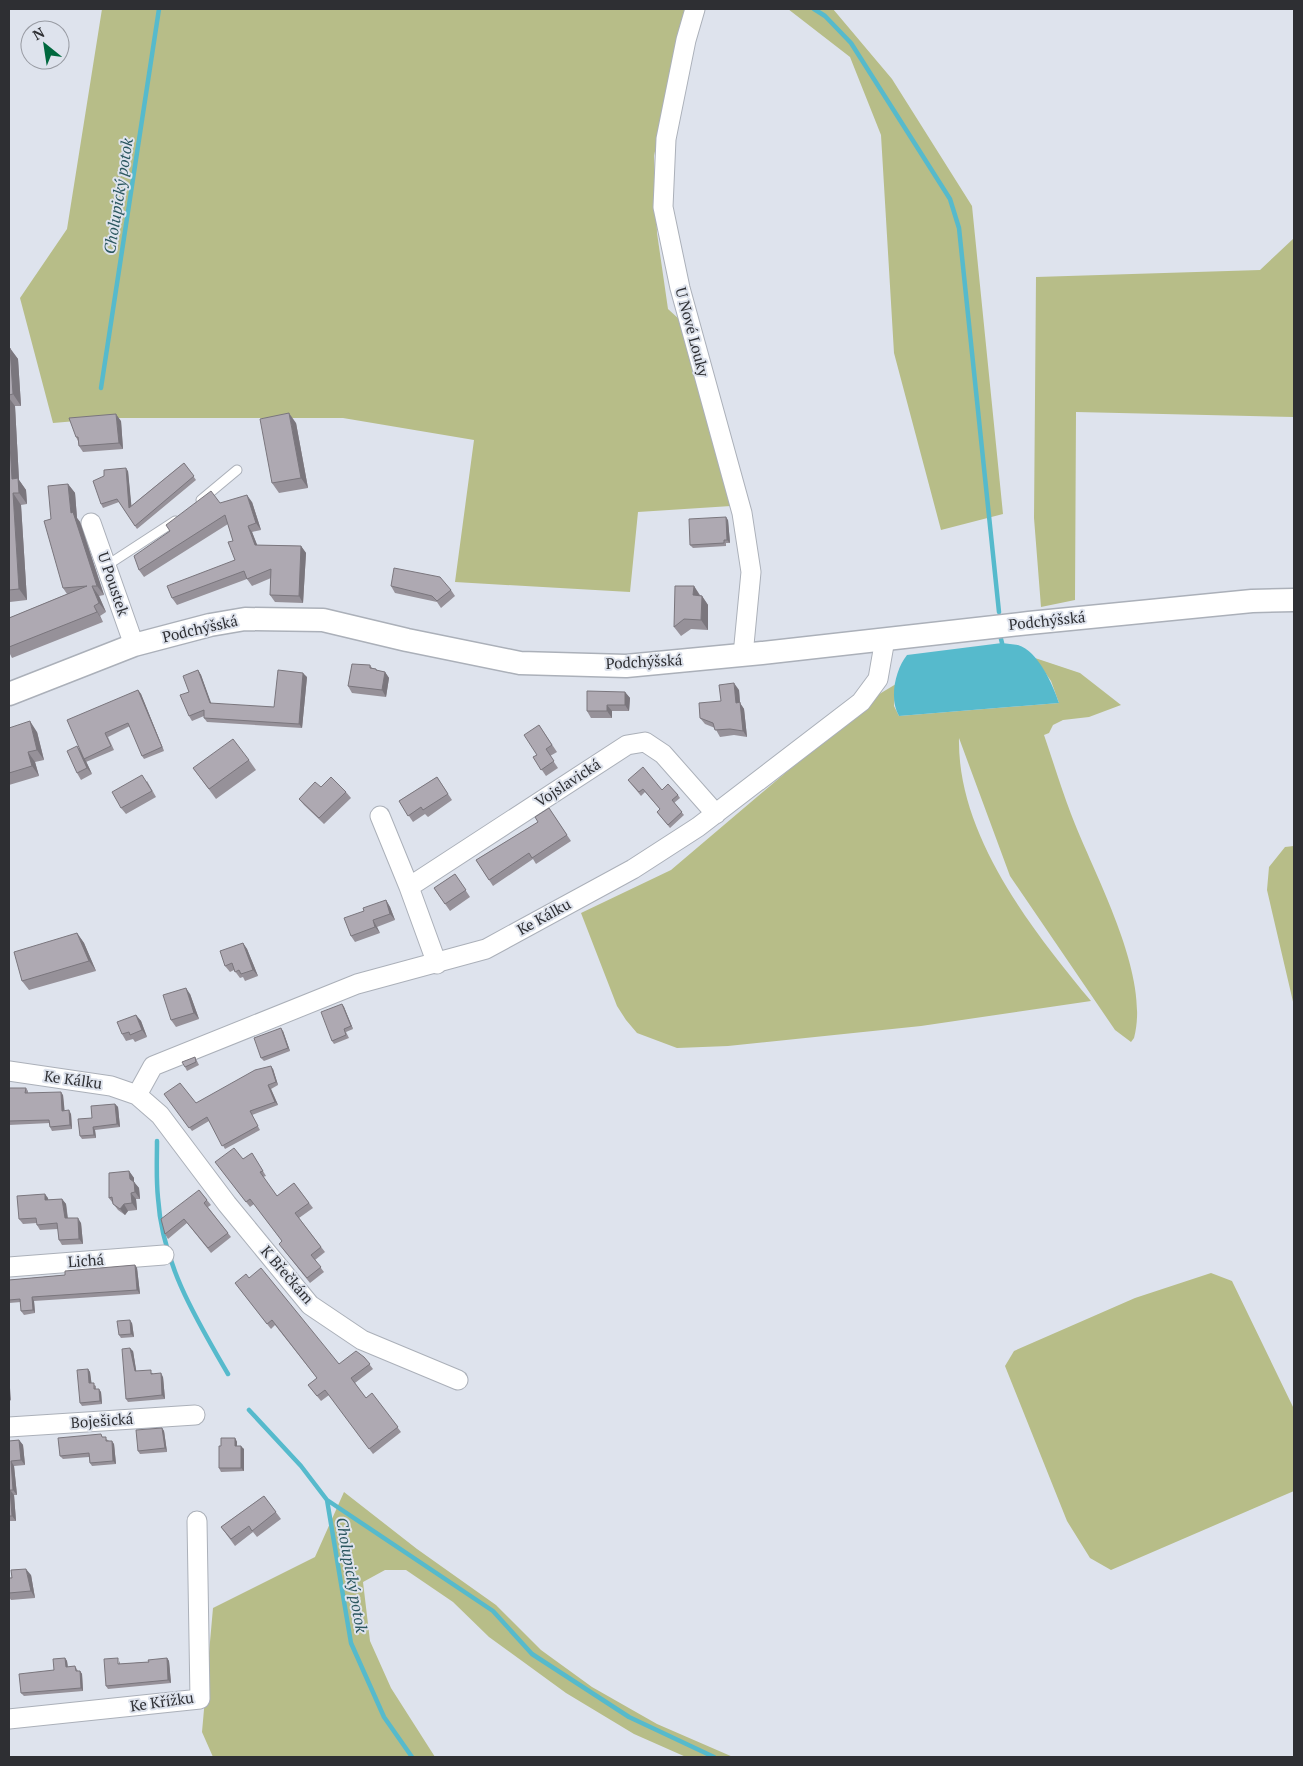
<svg xmlns="http://www.w3.org/2000/svg" width="1303" height="1766" font-family="'PT Serif',serif">
<rect width="100%" height="100%" fill="#dee3ed"/>
<!-- green -->
<path fill="#b7bd88" d="M102,9h583l-31,147 3,77 11,76 12,11 51,186 -93,6 -8,80 -175,-10 19,-142 -131,-22h-232l-58,5 -33,-125 47,-69z
M788,9h45l59,70 80,127 31,308 -62,16 -47,-177 -13,-218 -31,-78z
M1294,238v179l-218,-5 -1,188 -34,7 -7,-89 2,-241 224,-7z
M1035,658l45,15 41,32 -32,12 -26,3 -10,5 -4,8 -5,2c9,26 17,53 27,79 23,61 80,160 63,224l-3,4 -16,-12 -105,-154 -51,-138c-2,97 73,192 132,263l-170,25 -193,20 -51,2 -40,-15 -11,-13 -9,-14 -36,-93 90,-43 205,-174 20,-12 -2,22 5,10 160,-13 -8,-22z
M1294,846v160l-27,-116 2,-23 16,-20z
M1211,1273l21,8 62,128v82l-183,79 -21,-12 -23,-37 -62,-155 9,-15 121,-53z
M344,1492l73,57 79,56 45,45 51,37 65,37 76,33h-47l-52,-23 -68,-41 -77,-56 -36,-35 -47,-32h-21l-22,12 7,59 21,47 44,69h-222l-11,-25 11,-124 102,-51z"/>
<!-- water -->
<path fill="#56bacc" d="M1002,643c5,1 11,1 16,2 20,6 35,40 41,58l-160,13c-10,-17 -4,-46 8,-61z"/>
<g fill="none" stroke-linecap="round" stroke-linejoin="round">
<!-- stream -->
<path stroke="#56bacc" stroke-width="4.5" d="M814,9l11,7 26,27 99,156 9,29 40,384
M101,388l58,-379
M1001,639l1,4
M157,1141c0,19 -1,38 1,57 4,65 38,121 70,176
M249,1410l52,56 26,34 24,143 33,74 28,40
M327,1500l166,111 39,43 97,63 85,40"/>
<defs>
<path id="service" d="M201,500l36,-30
M106,566l69,-45"/>
<path id="minor" d="M695,9l-9,31 -20,99 -3,68 17,81 62,225 9,59 -8,83
M91,523l43,122
M380,816l29,71 28,77
M409,887l218,-142 18,-3 18,12 53,60
M9,1071l102,15 26,9 23,20 67,89 83,101 52,35 96,40
M137,1095l16,-29 204,-82 129,-35 147,-80 65,-42 163,-125 17,-23 7,-40
M9,1267l155,-12
M9,1427l186,-12
M9,1719l191,-20 -3,-178"/>
<path id="tertiary" d="M9,694l125,-49 76,-20 35,-6 78,1 84,20 113,23 106,3 136,-13 267,-30 223,-22 42,-1"/>
</defs>
<!-- service casing -->
<use href="#service" stroke="#abb0b9" stroke-width="11"/>
<!-- minor casing -->
<use href="#minor" stroke="#abb0b9" stroke-width="21"/>
<!-- tertiary casing -->
<use href="#tertiary" stroke="#abb0b9" stroke-width="25"/>
<!-- service -->
<use href="#service" stroke="#fff" stroke-width="9"/>
<!-- minor -->
<use href="#minor" stroke="#fff" stroke-width="19"/>
<!-- tertiary -->
<use href="#tertiary" stroke="#fff" stroke-width="22"/>
</g>
<!-- wall -->
<path fill="#969199" d="M9,348l9,11 3,47h-6l4,74 7,10 1,14 -6,1 6,95 -17,2 -1,-2z
M121,421l2,28 -40,3 -4,-6 -1,-5 -2,-4z
M296,423l12,65 -29,5 -7,-10z
M184,463l12,17 -59,49 -18,-27 -16,6 -2,-4 27,-33 3,35z
M68,484l7,9 2,25 3,4 24,73 -5,1 7,16 -6,4 3,6 -91,36 -3,-6v-34l58,-24 -4,-6 -12,-69z
M252,502l9,28 -9,2 5,13 44,1 5,7 -3,50 -28,-1 -5,-7 1,-17 -19,8 -5,-7 -70,26 -5,-7 63,-38 -2,-19 -5,-17 -84,53 -5,-7 31,-39 50,-28z
M728,520l2,23h-4v3l-33,2 -3,-3z
M391,586l60,4 4,6 -14,12 -4,-6 -42,-9z
M694,586l6,9 2,1 6,9v25l-17,-1 -10,7 -7,-9z
M370,665l2,3 4,1 2,2 7,1 4,6 -3,19 -34,-4 -4,-7z
M198,670l3,5 10,29 63,3 33,-30 -5,51 -95,-6 -3,-4v-2l-12,5 -3,-5v-24z
M138,690l3,4 23,57 -20,8 -2,-3 -12,-30 -22,11 6,13 -28,12v-1l6,13 -11,6 -4,-7 3,-22z
M739,690l1,13 4,6 3,28 -13,-2 -14,2 -5,-9 -10,-4 -5,-6 21,-17z
M625,692l5,6 -1,13h-17v7h-21l-4,-7z
M539,725l18,27 -7,4 8,12 -12,8 -13,-19 4,-2z
M9,728l28,4 7,28 -9,2 4,14 -30,9z
M249,760l7,10 -40,29 -23,-31z
M437,777l15,23 -24,17 -3,-3 -12,8 -14,-21z
M628,780l50,15 2,3 -6,5 10,12 -14,13 -13,-16 3,-3 -15,-17 -4,4z
M147,781l9,16 -30,17 -5,-6z
M321,787l25,5 5,6 -27,26 -20,-19 -5,-6z
M549,808l22,33 -35,23 -3,-5 -40,27 -17,-26 62,-38z
M455,874l15,23 -20,14 -16,-23z
M386,900l4,7 5,13 -18,7 3,6 -25,9 -4,-6 13,-25z
M77,933l7,10 12,28 -67,19 -7,-9z
M243,943l4,6 11,27 -13,5 -2,-4 -3,1 -6,-8 -4,2 -5,-6z
M190,994l9,25 -23,8 -5,-7z
M342,1004l2,3 9,22 -7,3 3,6 -15,6 -2,-3z
M136,1015l5,6 6,16 -12,5 -2,-3 -7,2 -4,-7z
M283,1031l7,20 -26,10 -3,-3z
M195,1057l4,8 -12,6 -2,-4z
M273,1069l5,16 -7,4 7,16 -26,10 8,15 -35,19 -16,-28 -17,10 -28,-37 32,9z
M9,1088h17l2,3v2l35,2 1,16 7,3 1,15 -20,2 -2,-4v-4l-41,2z
M115,1104l3,3 2,20 -25,3 1,8 -14,1 -2,-3 12,-18z
M252,1153l14,23 -3,1 14,19 17,-13 19,25 -14,10 26,34 -10,8 9,12 -14,11 -27,-34 -1,-8 -28,-37 -4,3 -31,-40 24,-8z
M129,1171l5,7v4l5,6 1,11h-4l1,11 -9,1 -3,4 -7,-5 -9,-12z
M199,1190l12,15 -3,2 23,30 -20,16 -24,-30 -19,16 -3,-5z
M48,1198v2l14,-1 4,5 2,14 13,5 2,21 -21,1 -3,-5 -1,-11 -18,1 -3,-5v-2l-14,1 -4,-5z
M135,1265l2,3 3,26 -106,7 1,12 -11,2 -3,-4v-9l-12,1v-23l56,-5z
M249,1278l90,86 25,-7 9,12 -18,14 11,15 6,-5 29,39 -28,22 -44,-59 -8,6 -13,-16 9,-7 -42,-53 -4,4 -36,-46z
M132,1323l2,14 -13,1 -2,-3z
M133,1351l3,20 17,2v1l10,3 2,22 -37,3 -2,-3z
M88,1369l2,3 1,11 5,3v3l5,3 1,12 -20,2 -2,-3z
M162,1428l2,3 3,21 -27,2 -2,-3z
M103,1437l11,7 2,20 -24,2 -2,-3 -1,-6 -26,2 -3,-3z
M235,1438l2,4v4l7,3v22l-23,1 -2,-4 2,-22z
M19,1440l4,5 2,20 -11,1 3,29h-3l2,26h-7v-80z
M264,1496l17,23 -24,18 -4,-5 -18,14 -14,-19z
M31,1575l4,23 -24,2 -2,-3v-19z
M65,1658l2,3 1,6 7,-1 3,5h2l2,3 1,17 -59,5 -3,-3 33,-23z
M167,1658l2,3 2,22 -63,6 -2,-3 14,-25v3l29,-2z"/>
<!-- shaded-wall -->
<path fill="#7a767d" d="M10,348l8,11 3,47 -8,-12z
M9,398l6,8 4,74 7,10 1,14 -8,-11 -7,-14 -3,-53z
M289,413l7,10 12,65 -7,-10z
M116,414l5,7 2,28 -4,-6z
M126,468l2,3 4,40 -3,-3z
M68,484l7,9 2,25 3,4 24,73 -7,-9 -26,-73z
M13,493l8,12 6,95 -8,-11z
M247,495l5,7 9,28 -5,-7z
M726,517l2,3 2,23 -3,-3z
M248,526l4,6 8,20 -5,-7z
M301,546l5,7 -3,50 -4,-7z
M92,586l7,10 7,16 -7,-9z
M694,586l6,10 -7,-1z
M702,596l6,9v25l-7,-10z
M94,606l6,10 3,6 -6,-10z
M198,670l3,5 12,33 -3,-5z
M385,672l4,6 -3,19 -4,-7z
M303,673l4,4 -5,51 -3,-4z
M734,683l5,7 1,13 4,6 3,28 -4,-6 -7,-28z
M138,690l3,4 23,57 -2,-4z
M625,692l5,6 -1,13 -4,-6z
M607,705l5,6v7l-5,-7z
M30,721l7,11 7,28 -7,-10z
M77,746l5,7 10,21 -5,-6z
M28,752l7,10 4,14 -7,-10z
M386,900l4,7 5,13 -5,-6z
M373,920l4,7 3,6 -5,-6z
M77,933l7,10 12,28 -7,-10z
M243,943l4,6 11,27 -5,-6z
M186,988l4,6 9,25 -5,-6z
M342,1004l2,3 9,22 -2,-3z
M136,1015l5,6 6,16 -5,-7z
M281,1028l2,3 7,20 -2,-3z
M271,1066l2,3 5,16 -2,-3z
M268,1085l3,4 7,16 -3,-3z
M61,1092l2,3 2,19 -3,-3z
M115,1104l3,3 2,20 -3,-3z
M69,1110l2,4 1,15 -2,-4z
M93,1127l2,3 1,8 -2,-3z
M129,1171l5,7v4l5,6 1,11 -5,-7 -5,-13z
M131,1193l5,6 1,11 -5,-7z
M45,1194l3,4 1,7 -4,-5z
M62,1199l4,5 2,19 -3,-5z
M124,1204l4,7 -3,4 -5,-6z
M78,1218l3,5 2,21 -4,-5z
M135,1265l2,3 3,26 -3,-4z
M32,1297l2,4 1,12 -2,-3z
M130,1320l2,3 2,14 -3,-3z
M130,1348l3,3 4,24 -2,-4z
M88,1369l2,3 2,14 -3,-3z
M161,1373l2,4 2,22 -3,-4z
M9,1387l1,1 1,13 -2,-3z
M99,1389l2,3 1,12 -2,-3z
M162,1428l2,3 3,21 -2,-4z
M235,1438l2,4v7l-2,-3z
M19,1440l4,5 2,20 -4,-5z
M112,1441l2,3 2,20 -3,-3z
M241,1446l3,3v22l-3,-3z
M11,1461l3,5 3,29 -4,-5z
M10,1490l4,5 2,26 -4,-5z
M26,1569l5,6 4,23 -4,-7z
M65,1658l2,3 1,9 -2,-3z
M167,1658l2,3 2,22 -3,-3z
M80,1671l2,3 1,17 -2,-3z"/>
<!-- building -->
<path fill="#aea9b2" stroke="#7a767d" d="M9,348h1l3,46 -4,1z
M289,413l12,65 -29,5 -12,-64z
M116,414l3,29 -40,3 -1,-9h-2l-7,-19z
M9,426l3,53 6,-1 1,15h-6l6,96 -10,1z
M184,463l10,13 -59,50 -18,-27 -16,5 -8,-23 11,-5v-6l22,-2 3,40z
M68,484l3,29 2,-1 24,74h-5l7,17 -5,3 3,6 -88,35v-29l78,-32 -24,2 -19,-67 7,-2 -3,-33z
M211,491l9,12 27,-8 9,28 -8,3 7,19 46,1 -2,50 -29,-1 1,-26 -24,10 -3,-8 -72,27 -5,-12 68,-26 -7,-18 5,-1 -8,-26 -86,55 -5,-14 36,-25 -4,-6z
M726,517l1,23h-3v3l-34,2 -1,-26z
M394,568l46,9 11,13 -14,11 -5,-5 -41,-10z
M675,586h19l-1,9 9,1 -1,24 -17,-1 -10,8z
M352,664l18,1v3l6,1v1l9,2 -3,18 -34,-4z
M198,670l12,33 64,4 4,-37 25,3 -4,51 -95,-6v-8l-15,6 -9,-21 9,-3 -6,-16z
M734,683l2,20 4,-1 3,29 -13,-2 -15,1 -2,-7 -13,-5 -1,-15 22,-2 -2,-16z
M138,690l24,57 -20,9 -14,-33 -23,10 6,13 -27,13 -17,-39z
M587,691l38,1v13h-18v6h-20z
M30,721l7,29 -9,2 4,14 -23,7v-45z
M539,725l13,20 -6,4 8,12 -13,9 -8,-13 4,-2 -13,-20z
M233,739l16,21 -40,29 -16,-21z
M77,746l10,22 -10,5 -10,-22z
M643,767l19,23 6,-6 10,11 -6,5 10,12 -14,13 -11,-13 3,-3 -17,-20 -4,3 -11,-12z
M142,775l10,16 -31,17 -9,-16z
M331,777l15,15 -27,26 -20,-19 16,-17 6,5z
M437,777l11,17 -25,16 -2,-3 -13,9 -9,-15z
M549,808l18,27 -35,23 -3,-5 -40,27 -13,-20 62,-38 -3,-5z
M455,874l11,16 -21,14 -11,-16z
M386,900l4,14 -17,6 2,7 -24,9 -7,-18 20,-7 -1,-3z
M77,933l12,28 -67,20 -8,-29z
M243,943l10,27 -12,4 -2,-4 -4,2 -3,-9 -7,3 -5,-15z
M186,988l8,25 -23,7 -8,-25z
M342,1004l9,22 -7,3 2,6 -14,6 -11,-29z
M136,1015l6,15 -12,5 -1,-3 -7,2 -5,-12z
M281,1028l7,20 -27,10 -7,-20z
M195,1057l1,5 -11,5 -3,-5z
M271,1066l5,16 -8,3 7,17 -25,9 8,15 -36,20 -15,-29 -18,11 -25,-34 16,-11 16,20 59,-33z
M9,1088h17l-1,5 36,-1 1,19 7,-1 1,15 -20,2 -1,-7 -40,1z
M115,1104l2,20 -24,3 1,8 -14,1 -2,-17 14,-1 -1,-12z
M234,1148l9,11 9,-6 11,18 -3,1 17,24 17,-13 15,20 -14,10 26,34 -10,8 10,12 -14,11 -28,-34 3,-3 -32,-42 -4,3 -31,-40z
M129,1171l1,8 4,3 1,10 -4,1 1,10 -8,1 -4,5 -7,-5 -1,-7 -3,1v-25z
M199,1190l8,10 -3,3 24,30 -20,15 -24,-29 -19,15 -4,-15z
M45,1194v6l17,-1 3,19h13l1,21 -20,1 -2,-17 -20,2 -1,-7 -17,1 -2,-23z
M135,1265l2,25 -105,7 1,13 -12,1 -1,-12 -11,1v-20l56,-5v-4z
M261,1268l78,96 17,-13 8,6 6,7 -19,14 15,20 6,-5 26,34 -29,22 -44,-59 -8,6 -9,-11 9,-7 -45,-58 -5,4 -32,-41 11,-9 3,4z
M130,1320l1,14 -12,1 -2,-14z
M130,1348l5,23 16,-1v4l10,-1 1,22 -36,4 -4,-50z
M88,1369l1,14h5v6h5l1,12 -20,2 -3,-33z
M162,1428l3,20 -27,3 -2,-21z
M101,1434l1,3h4v4h6l1,20 -23,2 -1,-10 -29,3 -2,-18z
M221,1438h14v8h6v22h-22v-22h2z
M19,1440l2,20 -10,1 2,29h-3l2,26h-3v-75z
M264,1496l12,16 -24,19 -3,-5 -18,13 -10,-12z
M26,1569l5,22 -22,2v-15h3l-1,-8z
M65,1658l1,9 9,-1 1,5h4l1,17 -60,5 -2,-19 35,-4 -1,-11z
M118,1658v6l31,-2 -1,-2 19,-2 1,22 -62,6 -2,-27z"/>
<g text-anchor="middle" stroke-width="4" stroke-linejoin="round" paint-order="stroke">
<!-- street labels -->
<g font-size="15" fill="#2e2f33" stroke="#dee3ed">
<text transform="translate(692 332) rotate(75)" y="5">U Nové Louky</text>
<text transform="translate(113 584) rotate(71)" y="5">U Poustek</text>
<text transform="translate(1047 621) rotate(-6)" y="5">Podchýšská</text>
<text transform="translate(200 629) rotate(-13)" y="5">Podchýšská</text>
<text transform="translate(644 662) rotate(-3)" y="5">Podchýšská</text>
<text transform="translate(568 783) rotate(-33)" y="5">Vojslavická</text>
<text transform="translate(544 917) rotate(-29)" y="5">Ke Kálku</text>
<text transform="translate(73 1080) rotate(8)" y="5">Ke Kálku</text>
<text transform="translate(86 1261) rotate(-4)" y="5">Lichá</text>
<text transform="translate(287 1275) rotate(49)" y="5">K Břečkám</text>
<text transform="translate(102 1421) rotate(-4)" y="5">Boješická</text>
<text transform="translate(162 1702) rotate(-8)" y="5">Ke Křížku</text>
</g>
<!-- water labels -->
<g font-size="16" font-style="italic" fill="#2b575f" stroke="#dee3ed">
<text transform="translate(118 196) rotate(-81)" y="6">Cholupický potok</text>
<text transform="translate(352 1575) rotate(80)" y="6">Cholupický potok</text>
</g>
</g>
<!-- border -->
<rect width="1303" height="1766" fill="none" stroke="#2e2f33" stroke-width="20"/>
<!-- north arrow -->
<g transform="translate(45 45) rotate(330)"><circle r="24" fill="#dee3ed" stroke="#989ba3"/>
<path d="M0-4L9 19L0 12L-9 19Z" fill="#00683e"/>
<text y="-8" font-size="14" font-weight="bold" text-anchor="middle" fill="#2e2f33">N</text>
</g>
</svg>
